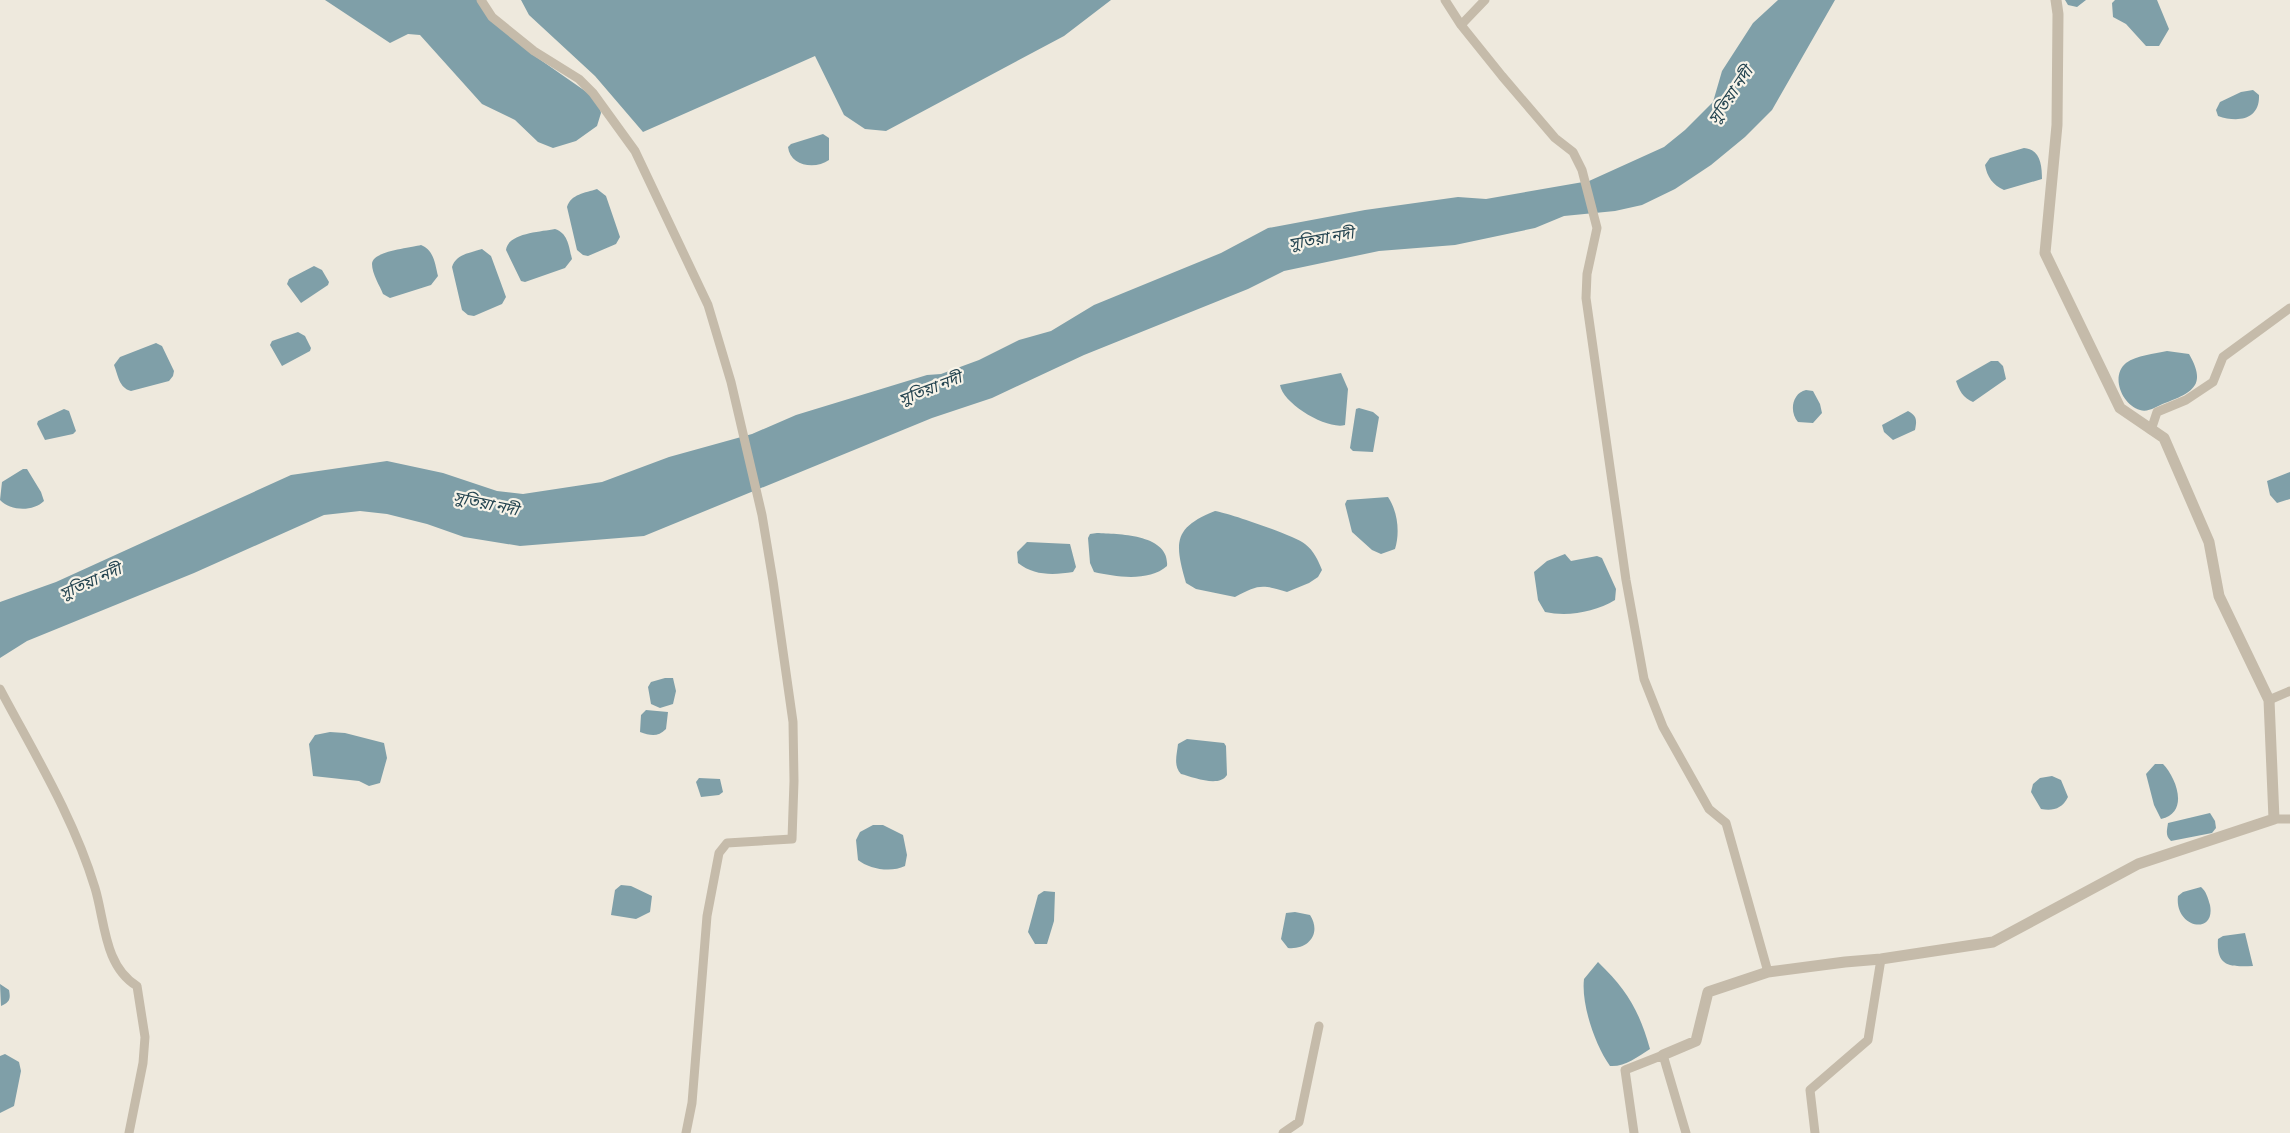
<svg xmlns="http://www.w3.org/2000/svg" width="2290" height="1133" font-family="Manrope,'Noto Sans Bengali',sans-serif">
<rect width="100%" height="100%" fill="#eee9dd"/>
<!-- water -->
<path fill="#7f9fa8" d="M325,0h152l55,54 56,39 11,11 2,9 -4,13 -21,15 -23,7 -15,-6 -23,-22 -33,-16 -62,-69 -12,-1 -18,9z
M521,0h590l-47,36 -178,95 -21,-2 -21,-14 -29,-59 -172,76 -48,-56 -66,-61z
M1778,0h57l-63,110 -27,27 -34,28 -36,24 -33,16 -27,6 -51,5 -29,12 -80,17 -76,6 -95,20 -36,18 -164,66 -92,43 -60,20 -288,118 -124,10 -56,-9 -37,-13 -40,-10 -27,-3 -36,4 -130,58 -167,68 -27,17v-56l56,-20 235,-107 96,-14 56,12 54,18 26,3 79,-12 67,-25 83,-23 44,-19 131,-40 14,-1 38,-14 40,-20 32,-9 43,-26 127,-52 47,-25 97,-18 93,-13 28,2 103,-18 75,-34 21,-17 28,-28 9,-31 31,-48z
M2065,0h21l-9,7 -9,-2z
M2115,0h42l12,29 -10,17h-13l-20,-22 -13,-7 -1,-14z
M2253,90l6,5c1,25 -21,28 -41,21l-2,-6 4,-8 21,-10z
M823,134l6,4v22c-14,10 -39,6 -41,-13l3,-3z
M2024,148c16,1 18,17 18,31l-38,11c-11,-5 -17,-13 -19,-25l5,-7z
M597,189l9,7 14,41 -4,7 -28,12 -5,-1 -6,-5 -10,-43c4,-13 18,-14 30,-18z
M555,229c13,4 14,18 17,30l-7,9 -40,14 -4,-1 -15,-31c2,-17 34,-18 49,-21z
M421,245c13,5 14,19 17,31l-7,9 -41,13 -7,-4c-3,-8 -11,-20 -11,-30 0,-13 38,-16 49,-19z
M482,249l9,7 15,41 -4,7 -28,12 -6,-1 -6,-5 -10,-43c4,-13 18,-14 30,-18z
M314,266l8,4 7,12 -1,3 -27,18 -14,-19 2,-5z
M298,332l7,4 6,12 -1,3 -28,15 -12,-21 2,-4z
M156,343l6,3 12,25 -1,5 -4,5 -38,10c-12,-3 -13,-16 -17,-26l6,-8z
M2167,351l22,3c18,31 4,38 -24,49 -8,3 -17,10 -25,7 -18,-5 -30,-34 -14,-47 11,-8 28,-9 41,-12z
M1991,361h7l5,5 3,13 -33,23c-10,-4 -14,-12 -17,-21z
M1341,373l7,16 -3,36c-18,5 -62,-21 -65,-40z
M1806,390l7,1 7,13 2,9 -9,10 -15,-1c-9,-10 -6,-29 8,-32z
M1359,408l14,4 6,5 -6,35 -20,-1 -3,-3 6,-39z
M64,409l5,2 7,20 -3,3 -28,6 -8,-16 1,-3z
M1908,411c9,5 9,9 7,19l-22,10 -9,-8 -2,-7z
M23,469h4l14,23 3,9c-11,11 -34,10 -44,-1l2,-18z
M2290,472v27l-13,4 -7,-8 -3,-14z
M1388,497c10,15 12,36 7,52l-14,5 -9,-4 -20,-18 -7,-28 2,-4z
M1215,511c14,2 80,25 90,33 9,7 13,16 17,26l-4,7 -9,6 -22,9c-26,-8 -29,-7 -52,5l-39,-8 -10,-6c-11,-39 -14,-55 29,-72z
M1097,533c21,1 73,1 70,33 -18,16 -51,11 -73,6l-4,-9 -2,-25 2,-4z
M1027,542l43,2 6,23 -3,5c-19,3 -39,4 -55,-9l-1,-11z
M1565,554l6,7 26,-5 5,2 14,31 -1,11c-20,12 -47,17 -70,12l-7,-12 -4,-28 13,-11z
M665,678h8l3,13 -3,13 -13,4 -9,-4 -3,-17 3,-5z
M646,710l22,2 -2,17c-8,8 -15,7 -26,3l1,-17z
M330,732l15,1 39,10 3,15 -7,25 -11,3 -10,-5 -46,-5 -4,-32 6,-9z
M1187,739l37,4 2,3 1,29c-8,13 -34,2 -46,-1 -8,-8 -4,-20 -3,-30z
M2155,764h8c13,13 27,49 -2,55l-7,-14 -8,-31z
M2052,776l9,4 7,17c-6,12 -15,14 -27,12l-10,-17 2,-8 7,-6z
M699,778l21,1 3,13 -4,3 -18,2 -5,-15z
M2210,813l5,8 1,7 -4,5 -41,8c-6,-5 -4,-11 -3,-18z
M873,825h10l20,10 4,20 -2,11c-14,7 -36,3 -47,-6l-2,-20 4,-8z
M621,885l10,1 21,10 -2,16 -14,7 -25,-4 4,-25z
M2201,887c5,4 7,11 9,18 6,31 -36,23 -32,-9l5,-4z
M1044,891l11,1 -1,29 -7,23h-12l-7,-12 10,-37z
M1295,912l15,3c12,19 -2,35 -22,33l-7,-9 5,-26z
M2245,933l8,33c-23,1 -37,1 -35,-27l5,-3z
M1598,962c29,28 41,48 52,87 -13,8 -25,18 -40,17 -15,-21 -29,-62 -26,-87z
M0,984l9,6c2,10 0,12 -8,16z
M5,1054l14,8 2,9 -7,35 -14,7v-57z"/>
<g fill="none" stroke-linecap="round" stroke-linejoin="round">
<!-- minor -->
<path stroke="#c5bbaa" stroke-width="9" d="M481,0l11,17 42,34 45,28 14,14 42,58 73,154 23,77 31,133 11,66 20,141 1,59 -2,58 -65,4 -8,10 -12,63 -15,187 -6,30
M1445,0l16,25 41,51 53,62 18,14 9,18 15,58 -10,46 -1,24 40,282 18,99 19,48 46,82 17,14 42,149
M1461,25l24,-25
M2151,430l6,-18 29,-12 27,-18 10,-25 67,-49
M0,689c34,64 74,129 95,199 10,33 9,78 42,98l8,51 -2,26 -14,70
M2269,700l21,-9
M2274,819h16
M1283,1133l16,-11 20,-96
M1634,1133l-9,-63 38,-15 23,78
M1815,1133l-5,-43 58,-50 13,-81"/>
<!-- tertiary -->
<path stroke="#c5bbaa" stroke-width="11" d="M1663,1055l33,-14 12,-49 60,-20 77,-10 36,-3 112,-17 145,-78 136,-45 -5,-119 -50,-104 -10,-54 -45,-104 -44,-30 -75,-155 12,-128 1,-111 -2,-14"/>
</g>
<g text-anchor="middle" stroke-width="4.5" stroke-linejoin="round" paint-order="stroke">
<!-- water labels -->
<g font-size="16" font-style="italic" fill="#244450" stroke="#f7f3e8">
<text transform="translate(1730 95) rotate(-56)" y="6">সুতিয়া নদী</text>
<text transform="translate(1321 238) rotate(-10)" y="6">সুতিয়া নদী</text>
<text transform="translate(930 388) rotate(-21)" y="6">সুতিয়া নদী</text>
<text transform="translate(486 503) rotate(12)" y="6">সুতিয়া নদী</text>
<text transform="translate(90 581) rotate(-24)" y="6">সুতিয়া নদী</text>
</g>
</g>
</svg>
